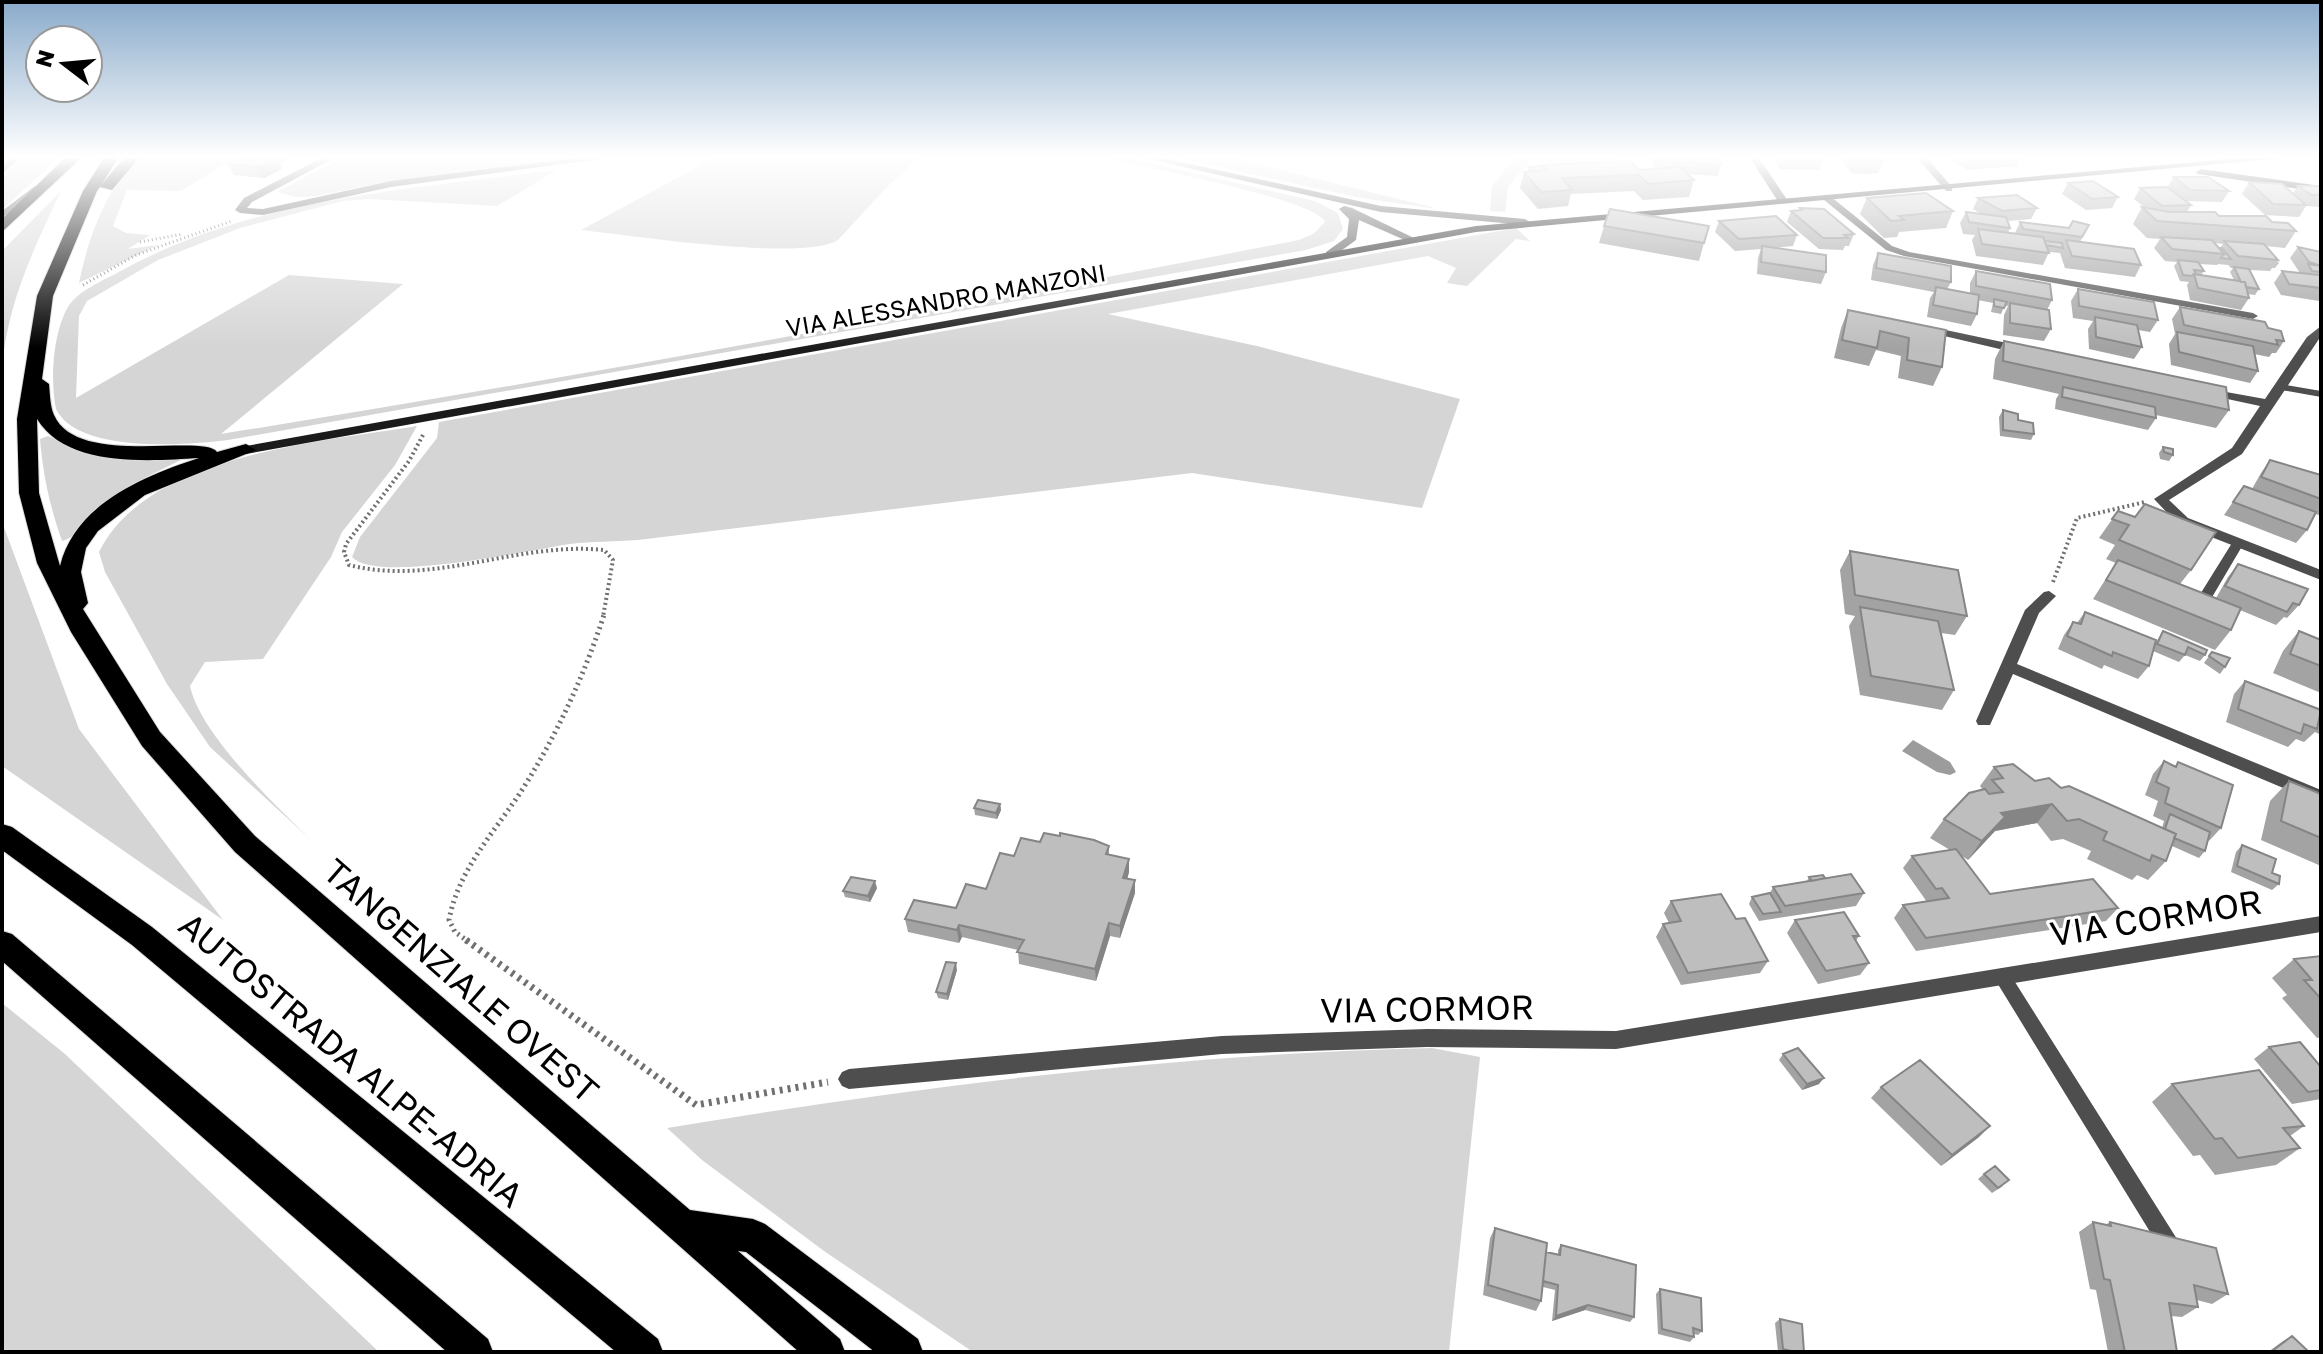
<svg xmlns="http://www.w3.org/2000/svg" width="2323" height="1354" font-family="'Golos Text',sans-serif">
<rect width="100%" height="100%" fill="#fff"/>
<!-- green -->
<path fill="#d5d5d5" d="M22,158h36l-56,52v-33z
M138,158h97l-54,33 -54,-1 -14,36 13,7 24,2 -22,14 30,-4 -79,38c9,-44 26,-93 59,-125z
M341,158h234l-199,26 -60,12 -20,1 -19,-5z
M714,158h205l-34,31 -47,51c-35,22 -209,-5 -257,-10z
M1104,158h24l187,43 23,12 5,16 -9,12 -28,9 -1078,190c-42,5 -150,14 -172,-31 -6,-28 -3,-77 12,-102 10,-16 32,-25 49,-34 134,-75 291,-84 440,-103l-60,36 -129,-7 -25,2 -103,27 -82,32 -71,41 -8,15 -3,82 213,-123 114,9 -182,150c361,-58 720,-124 1078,-194l14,-6 12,-12c-8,-23 -189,-56 -221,-64z
M1178,158h54l207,51 -78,-11z
M1515,158h98l2,13 -84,-11 -23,27 -3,25 -15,-1 2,-25z
M61,191c-27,57 -55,115 -59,179v-119z
M1516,228l14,13 -14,-2 -49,47 -20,-3 9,-15 -28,-12 -320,58 149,32 203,53 -38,109 -230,-35 -554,67c-23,2 -46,1 -68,4 -39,6 -194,40 -218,13l8,-20 77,-99 2,-16z
M417,426l-22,39 -53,67 -11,25 -68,102 -58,3 -15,24c10,48 86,120 122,155l-102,-94 -43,-63 -62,-112 -6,-20c48,-98 223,-110 318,-126z
M48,436c43,18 89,23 135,23 -31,15 -63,30 -89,53 -10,9 -18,26 -32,29 -12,-34 -19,-66 -22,-102z
M2,522l77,207 144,191 -221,-154z
M2,1003l63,51 314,298h-377z
M1432,1048l48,9 -31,295h-476l-149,-101 -122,-91 -35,-32c253,-42 508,-74 765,-80z"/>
<!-- water -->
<path fill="#9c9c9c" d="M1913,740l37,22 6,10 -6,3 -13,-3 -35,-21z"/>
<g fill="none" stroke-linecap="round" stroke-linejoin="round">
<defs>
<path id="highway" d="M65,158h16l-79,74v-13z
M104,158h14l-16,26 22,-26h15l-27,32 -12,-3 -3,4 -44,105 -11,83 7,5c1,10 1,22 5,31 23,53 149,18 163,37l29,-8 10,6 -111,45 -47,36 -12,17 -5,24 7,31 -5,6 77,123 95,104 435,374 63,9 12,5 153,115 5,13h-48l-129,-100 -8,-1 102,88 5,13h-46l-564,-500 -93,-106 -71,-114 -34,-69 -18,-70 -2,-74 20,-123 46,-105zM37,419c30,49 112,42 162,39 -55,18 -124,46 -139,108l-21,-73z
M2,824l10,3 140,100 506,412 5,13h-47l-484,-407 -130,-95z
M2,931l10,3 476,405 5,13h-46l-445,-391z"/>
</defs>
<!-- highway casing -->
<use href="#highway" stroke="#dbdbdb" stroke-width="2"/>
<!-- path-far3 -->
<path stroke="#707070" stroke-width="3" stroke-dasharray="1 3" stroke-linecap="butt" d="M140,242l43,-8
M83,285l53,-30 96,-34"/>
<!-- path-far2 -->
<path stroke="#707070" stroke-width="4" stroke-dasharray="2 3" stroke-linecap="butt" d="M423,435l-14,26 -63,83 -2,8 5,13c86,22 168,-24 255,-15l9,10 -10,57
M2053,582l24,-64 68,-16"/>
<!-- path-far1 -->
<path stroke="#707070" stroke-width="5" stroke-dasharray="2 4" stroke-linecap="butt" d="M469,942l-14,-10 -6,-12c10,-54 50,-92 78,-138 32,-52 58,-109 77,-167"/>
<!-- path -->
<path stroke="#707070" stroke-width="7" stroke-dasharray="3 5" stroke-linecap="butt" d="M466,940l230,165 132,-23"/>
<!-- lane -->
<path fill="#4e4e4e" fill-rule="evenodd" d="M11,158h9l-18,16v-8z
M35,186l7,2 -40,30v-7z
M1824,196h6l62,50 17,6 344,61 5,3 -5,3 -349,-63 -18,-6 -62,-50z
M2280,384l41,7v6l-45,-8v-4z
M2238,539l6,4 -36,61 -2,3h-10l-2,-3 38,-61z
M2002,968l6,3 169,268 3,7 -3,7 -7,3 -7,-3 -167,-272 -3,-5 3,-5z"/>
<!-- street -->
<path fill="#4e4e4e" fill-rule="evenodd" d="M322,158h12l-82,44 -5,6 16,1 128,-28 186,-23h31l-217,29 -128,28 -23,-2 -5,-3 9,-12z
M1144,158h19l218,48 144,13 5,3 -5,3 -144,-13z
M1750,158h9l29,43 -1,2h-8z
M1917,158h10l25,29v4h-6z
M1344,206l8,2 64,31 -9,2 -48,-21 -3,20 -22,16h-8v-4l21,-15 2,-18 -10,-10z
M1927,326l94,20 6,4 -6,4 -98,-23 -2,-2z
M2321,326v10l-79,118 -73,46 19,18 133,52v10l-143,-56 -24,-25 78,-51 28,-42 -56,-12v-6l61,11 42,-62z
M2049,591l7,5 -17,17 -22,51 304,126v14l-308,-130 -23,51h-12l-2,-4 49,-111 19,-18z
M2321,916v16l-705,117 -189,-2 -205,7 -373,35 -7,-3 -4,-7 4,-7 7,-3 373,-33 205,-7 189,2z"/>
<!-- secondary -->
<path fill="#1b1b1b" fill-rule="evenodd" d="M2241,158h41l-806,74 -1230,222 -7,-4 7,-4 1230,-220z
M2201,169l120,17v6l-123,-18 -2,-2z"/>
<!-- highway -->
<use href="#highway" fill="#000" fill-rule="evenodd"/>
</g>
<!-- wall -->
<path fill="#a3a3a3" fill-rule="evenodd" d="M239,158h47l1,2 -7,4 2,5 -18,9 -30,-3 -6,-11z
M1653,158h65l3,7 -3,11 -31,-2 7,6 -5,17 -46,3 -9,-9 -63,3 -3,12 -30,3 -18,-21 4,-16h4l1,-5 15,-2 95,5 16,-1z
M1773,158h49l1,1 -4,11 -39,-1z
M1844,158h65v2h-29l3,2 -5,11 -13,1 -13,-1 -9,-11z
M1948,158h72l-3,8 -49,4z
M2174,177l55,14 -7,11 -36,-1 5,4 -4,7 85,10 24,9 -11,17 -19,-2 13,17 -4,5h-3l-2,3 -20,-1 9,19 -4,6 -7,-1 1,4 -8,12 -51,-10 -3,-15 2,-3 -9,-1 -6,-15 3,-4 -12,-1 -11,-13 6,-9 -13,-1 -14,-14 9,-17h2l-10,-8 6,-11h27zM2214,243l9,1 -3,4h-1zM2199,264l18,1 1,-1 10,1 3,3h2l-3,4 4,8 -33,-5 3,-4z
M2249,182l44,11 5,-7h23v21l-15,-1 -7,11 -34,-2 -23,-21z
M2068,183l50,14 -6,11 -26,2 -24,-16z
M1867,198l86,13 -7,17 -47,4 -2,5 -13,1 -24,-24z
M1978,198l59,10 -6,11 -23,2 2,7 -2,5h7l5,-11 49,6 20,-3 -9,17 61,23 -6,12 -70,-9 -5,-15 -11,-1 -6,13 -67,-9 -4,-16 3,-5 -12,-1 -3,-11 6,-11 15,2 -8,-5z
M1800,208l54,26 -5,12h-4l-2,4 -24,-1 -32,-27 4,-11 8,-1z
M1719,221l78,14 -4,11 -19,2 52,24 -5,12 -64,-10 1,-16 3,-9 -26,2 -20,-19z
M1604,226l100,17 -5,18 -100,-18z
M2298,247l23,5v46l-2,3 -38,-6 -7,-12 8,-12 18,2 -10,-15z
M1878,253l73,29 -4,7 23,4v-10l6,-12 76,29 -5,10 4,19 -7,12 -41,-6 1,-20 4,-9 -3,-1 -4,9 -10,-2 2,-9 -15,-3 -1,14 -6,12 -44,-9 3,-19 4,-6 -63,-12 2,-15z
M2078,289l80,31 -8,12 -12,-2 4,17 -8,12 -45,-10 -1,-20 5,-8 -20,-3 -2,-17z
M2180,307l88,21 16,13 -8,12h-4l-3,4 -15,-3 4,17 -8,12 -79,-18 -2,-21 6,-10 -3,-15z
M1848,310l98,20 -4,37 -9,19 -35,-8 3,-22 -25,-6 -7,16 -35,-8 7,-30z
M2004,341l225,69 -13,18 -60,-13v3l-8,12 -93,-21 1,-10 3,-5 -66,-15 2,-20z
M2003,410l15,10 16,14 -3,6 -31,-4 -1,-19z
M2163,447l10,8 -4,6 -9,-2 -1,-6z
M2270,460l51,15v41l-5,-2 -9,16 -11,13 -72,-28 20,-29 8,3 9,-16z
M2118,511l73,59 -11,14 36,14 12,-21 10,-13 61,41 -12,13 -3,-1 -8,8 -36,-15 -9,20 -16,20 -122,-51 23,-36 -10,-4 9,-14 -16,-7z
M1850,551l117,65 -12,19 -14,-2 13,57 -12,20 -82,-15 -11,-69 6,-10 -10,-2 -5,-44z
M2085,612l70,32 8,-13 42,24 -5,6 -15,-6 -6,7 -26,-11 -4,15 -11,13 -34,-14 -2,4 -44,-20 6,-14 9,-13 4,1z
M2299,631l22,9v53l-48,-20 10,-22z
M2212,652l13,15 -5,7 -16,-11z
M2245,681l76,29v25l-6,-3 -11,10 -8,-3 -8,8 -62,-25 8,-28z
M2164,761l11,5 3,-4 43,66 -12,13 -1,-1 -3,11 -6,7 -27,-12 -6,15 -18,19 -11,-5 -5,5 -45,-21 4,-8 -28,-12 -12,2 -14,-18 -42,8 -27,29 -6,-4 28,38 128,14 -12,13 -190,30 -22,-33 9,-13 24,-3 -24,-34 9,-12 38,-6 -20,-12 14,-19 39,-29 -3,-4 14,-19 67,21 101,40 2,-7 -11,-5 5,-15 -13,-6 8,-21z
M2289,781l32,13v72l-60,-26 9,-39z
M1000,804l1,6 -4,9 -22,-4 -1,-7z
M1060,836l49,10v9l20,4v13l-2,7 8,1v13l-15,45 -10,-2 -14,45 -77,-17 -1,-14 -56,-13 -3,6 -51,-11 -3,-13 51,-11 30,-19 28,-33z
M2242,845l30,28 7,11 -7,6 -41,-18 5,-20z
M1809,877l16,1 39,15 -8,13 -97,15 -10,-17 3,-7 18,-4 3,-6 34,-6z
M877,888l-7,14 -25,-5 -2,-6z
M1671,901l97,60 -8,12 -79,12 -25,-48 7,-13 6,-1 -5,-10z
M1795,920l64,16 -3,5 13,22 -9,12 -42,9 -31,-51z
M2321,956v81l-4,1 -35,-40 5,-3 -15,-17 22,-19z
M957,970l-9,30 -10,-2 -2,-6z
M2269,1047l52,20v32l-29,5 -38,-45z
M1783,1054l36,30 -17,6 -23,-30z
M2172,1084l132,42 -14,10 10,12 -24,17 -61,10 -15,-20 -7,1 -41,-54z
M1881,1087l98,50 -38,29 -70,-68z
M1984,1174l19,12 -11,7 -14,-14z
M2093,1222l12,3 5,-3 118,72 -16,10 -15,-4 1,7 -16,10 -11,-1 6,36h-69l-12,-62 -6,-1 -11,-57z
M1495,1228l51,24 12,3v-5l3,-5 73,72 -4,5 -45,-12 -33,11 3,-31 -12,-3 -2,14 -5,10 -53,-16 7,-57z
M1660,1289l42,42 -4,4 -4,-1v3l-4,5 -32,-8 -2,-40z
M1780,1319l24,33h-26l-3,-29z
M2292,1336l15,16h-39l15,-11z"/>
<!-- shaded-wall -->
<path fill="#858585" d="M275,158h11l1,2 -7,4 2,5 -18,9 -6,-11z
M1000,804l1,6 -4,9 -1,-6z
M2052,804l-15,19 -42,8 -27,29 33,-47z
M1129,859v13l-5,19 -1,-13z
M1135,880v13l-15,45v-12z
M875,881l2,7 -7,14 -2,-6z
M1109,923l1,13 -14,45 -1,-12z
M959,925l3,12 -3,6 -2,-13z
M956,963l1,7 -9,30 -1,-6z
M1824,1078l-5,6 -17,6 5,-6z
M1990,1126l-11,11 -38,29 11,-11z
M1588,1305l-3,5 -33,11 4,-5z"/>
<!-- building -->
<path fill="#bebebe" stroke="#858585" stroke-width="2" d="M239,158h36l-17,9 -30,-3z
M1658,158h60l3,7 -62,-4z
M1853,158h26l4,4h-26z
M1630,161l9,9 41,-3 14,13 -46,4 -9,-9 -77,3 10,12 -31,2 -17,-20 23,-2 -3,-5z
M1544,166l-1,4 -11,1 -3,-4z
M2174,177h34l21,14 -39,-1z
M2093,181l25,16 -26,2 -24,-16z
M2249,182l33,2 24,21 -33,-1z
M2298,186h23v9h-9z
M2167,187l24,18 -29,1 -22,-18z
M1926,193l27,18 -54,5 5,4 -13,1 -24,-23z
M2017,195l20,13 -35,3 -24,-13z
M2142,207l27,5h46l4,4h47l6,6 16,1 8,8 -139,-10z
M1800,208l24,1 30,25 -10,1 4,3h-25l-32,-27 11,-1z
M1610,209l99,17 -5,17 -100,-17z
M1966,212l40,5 4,11 -41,-6z
M1776,216l21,19 -58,4 -20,-18z
M2073,221l16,4 -7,12 -59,-8 -3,-7 49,6z
M1978,229l65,8 6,16 -67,-9z
M2161,237l51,3 12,14 -52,-5z
M2066,240l68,9 7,16 -69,-9z
M2045,241l17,2 1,5 -17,-3z
M2224,241l40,3 14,16 -40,-4z
M1762,246l64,9v17l-65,-10z
M2298,247l23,5v14l-12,-4z
M2219,248h3l9,11 -10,-1 3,-4z
M1878,253l73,13v16l-75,-14z
M2178,260l20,2 6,9 -10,-1 2,4h-2l-2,2 -9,-1z
M2308,264l13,2v6l-9,-1z
M2234,267l15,2 10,20 -13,-2 -1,-5h-4z
M1976,271l74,13 2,16 -76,-14z
M2282,271l37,4 2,3v10l-32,-4z
M2194,274l51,8 4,16 -51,-10z
M1936,287l43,8 -2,19 -44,-9z
M2078,289l76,13 4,18 -79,-14z
M1994,299l13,3 -3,6 -10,-2z
M2010,303l39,7 2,19 -41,-6z
M2180,307l85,15 3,6 13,3 3,10 -8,-1 2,5 -94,-20z
M1848,310l98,20 -4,37 -35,-7 2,-22 -29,-7 -3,17 -35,-8z
M2095,317l42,8 5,22 -46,-10z
M2177,332l76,14 5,25 -79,-19z
M2004,341l222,46 3,23 -226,-49z
M2063,387l92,20 1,11 -94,-21z
M2003,410l15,4v6l15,3 1,11 -31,-4z
M2163,447l10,2v6l-9,-3z
M2270,460l51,15v24l-60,-22z
M2244,486l72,26 -9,18 -74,-28z
M2145,504l71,28 -25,38 -72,-30 10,-15 -17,-6 6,-8 17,6z
M1850,551l108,19 9,46 -112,-21z
M2118,560l123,48 -10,22 -125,-50z
M2238,564l70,25 -9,16 -6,-2 -6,9 -62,-26z
M1860,607l78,14 16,69 -83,-14z
M2085,612l71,28 -7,26 -36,-14 -1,4 -45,-20 6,-14 8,2z
M2163,631l44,19 -2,5 -17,-8 -3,8 -28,-11z
M2299,631l22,9v26l-31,-12z
M2212,652l18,6 -5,9 -16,-11z
M2245,681l76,29 -4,19 -13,-5 -3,10 -63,-25z
M2321,711v14l-3,-1z
M2164,761l12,6 2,-5 55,23 -12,43 -56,-25 4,-15 -13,-6z
M2013,764l22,17 14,-3 12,10 8,-2 107,48 -10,27 -14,-6 -2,6 -47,-21 4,-8 -28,-13 -12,2 -15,-17 -51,9 4,4 -23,24 -38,-22 25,-26 16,-4 4,5 14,-2 -11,-12 11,-2 -9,-11z
M2289,781l32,13v44l-40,-17z
M978,800l22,4 -4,9 -22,-5z
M2170,814l40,18 -5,19 -31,-13 2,-4 -11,-5z
M1044,833l16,3v-3l34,7 15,6 -3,8 23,5 -6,19 12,2 -15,46 -11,-3 -14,46 -78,-17 7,-12 -65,-15 -2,5 -52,-11 9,-19 42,8 10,-24 20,5 14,-36 14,3 7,-18 19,4z
M2242,845l34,14 -4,14 8,3 -1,8 -42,-18z
M1956,849l34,45 103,-15 25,29 -192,30 -23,-33 46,-7 -7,-10 -6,1 -24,-33z
M1851,874l13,19 -79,13 -12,-19z
M1823,875l2,3 -13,3 -3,-4z
M851,877l24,4 -7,15 -25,-5z
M1770,893l11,19 -18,2 -11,-17z
M1721,894l15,25 9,-1 23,43 -80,12 -25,-49 18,-3 -10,-20z
M1844,912l15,24h-6l16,27 -43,8 -31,-51z
M2321,956v43l-17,-19h8l-18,-21z
M946,962l10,1 -9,31 -11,-2z
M2300,1042l21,25v23l-13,2 -39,-45z
M1798,1048l26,30 -17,6 -24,-30z
M1920,1060l70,66 -38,29 -71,-68z
M2259,1070l45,56 -21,2 17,20 -62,10 -16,-20 -7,1 -43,-55z
M1995,1166l14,14 -11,8 -14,-14z
M2093,1222l18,4 -1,-4 106,26 12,46 -34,-9 4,22 -29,-4 8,49h-52l-15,-72 -6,-1z
M1495,1228l52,15 -6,58 -53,-16z
M1561,1245l75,20 -2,52 -46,-12 -32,11 2,-31 -15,-4 3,-29 14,3z
M1660,1289l41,9 1,33 -9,-3 1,9 -32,-8z
M1780,1319l22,5 2,28h-9l-12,-3z
M2292,1336l16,15 -37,1z"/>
<!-- sky -->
<linearGradient id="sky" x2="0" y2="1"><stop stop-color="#89aaca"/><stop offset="0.45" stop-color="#fff"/><stop offset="1" stop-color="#fff" stop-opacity="0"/></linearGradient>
<rect width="2323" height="348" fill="url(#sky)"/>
<g text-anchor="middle" stroke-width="6" stroke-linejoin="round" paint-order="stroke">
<!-- far-street labels -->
<g font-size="24" fill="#000" stroke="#fff">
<text transform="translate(946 301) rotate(-10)" y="8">VIA ALESSANDRO MANZONI</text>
</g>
<!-- near-street labels -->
<g font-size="34" fill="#000" stroke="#fff">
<text transform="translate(2156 918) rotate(-9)" y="12">VIA CORMOR</text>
<text transform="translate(461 981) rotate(41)" y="12">TANGENZIALE OVEST</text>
<text transform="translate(1427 1009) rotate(-1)" y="12">VIA CORMOR</text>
<text transform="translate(351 1060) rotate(40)" y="12">AUTOSTRADA ALPE-ADRIA</text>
</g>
</g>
<!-- border -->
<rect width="2323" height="1354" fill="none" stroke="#000000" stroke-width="8"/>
<!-- north arrow -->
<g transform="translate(64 64) rotate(286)"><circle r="38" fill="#ffffff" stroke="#999999" stroke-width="2"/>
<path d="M0-6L14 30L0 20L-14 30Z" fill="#000000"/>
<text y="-12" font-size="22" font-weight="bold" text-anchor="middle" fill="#000000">N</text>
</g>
</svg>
